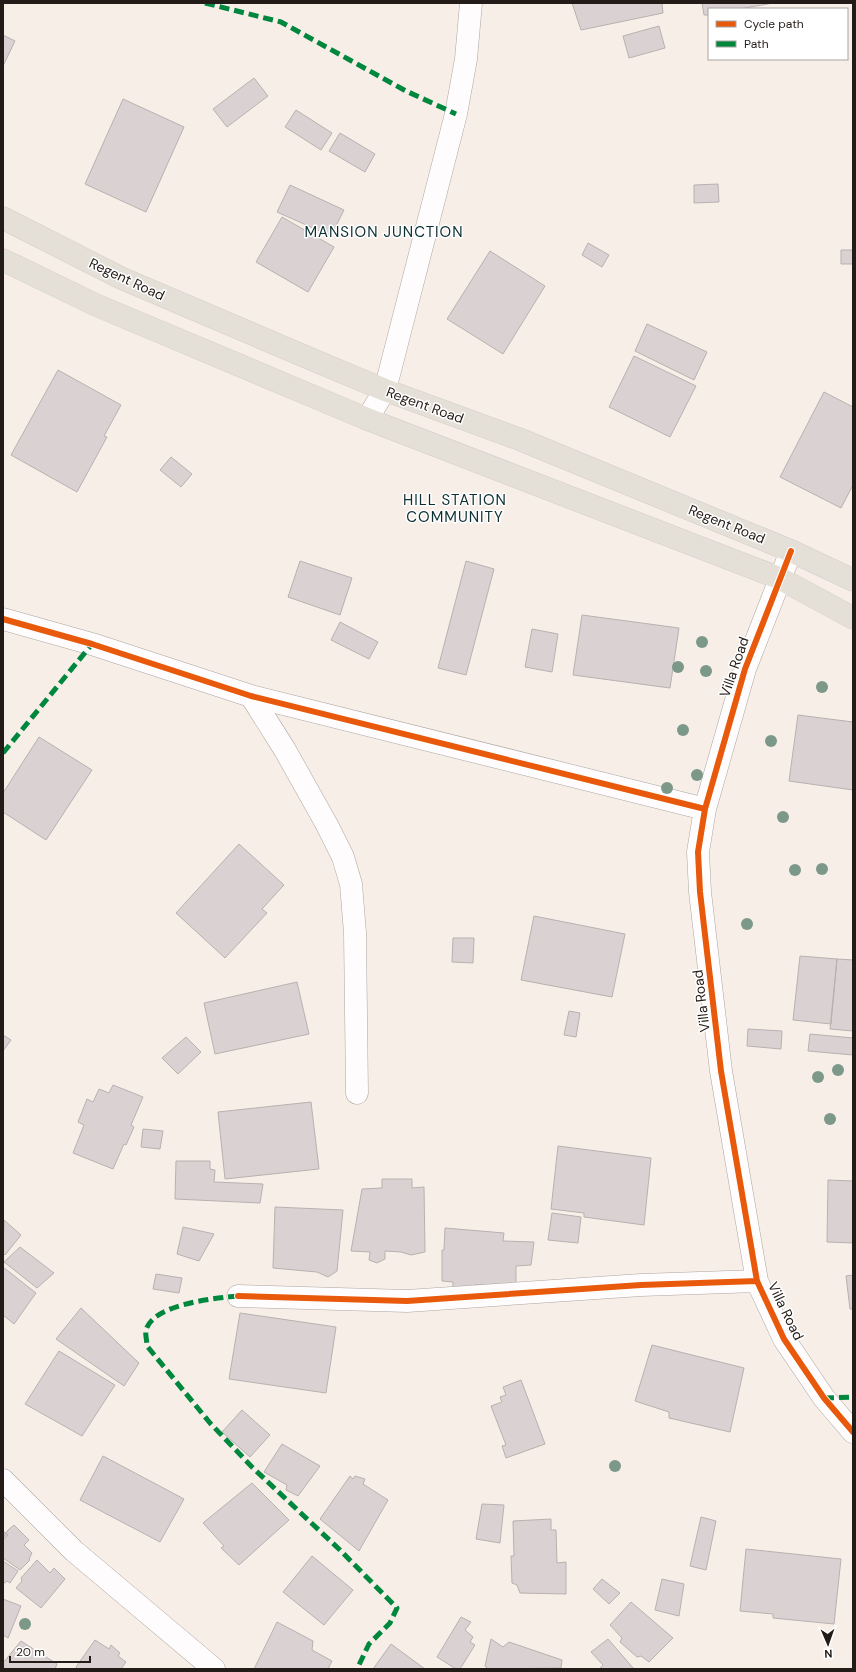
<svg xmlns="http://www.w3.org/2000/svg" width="856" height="1672" font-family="'DM Sans',sans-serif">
<rect width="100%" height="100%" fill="#f8eee8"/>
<!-- building -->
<path fill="#dad2d2" stroke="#b9b0b0" d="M572,3h90l1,10 -82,17z
M702,3h71l-33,6h-31v6h-5z
M659,26l6,22 -36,10 -6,-22z
M3,35l12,6 -12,25z
M254,78l14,18 -41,31 -14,-18z
M123,99l61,28 -38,85 -61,-28z
M296,110l36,23 -11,17 -36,-23z
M340,133l35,21 -10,18 -36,-21z
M718,184l1,18 -25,1v-18z
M290,185l54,25 -13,26 -54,-24z
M282,217l52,30 -26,45 -52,-30z
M588,243l21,12 -7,12 -20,-12z
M841,250h12v14h-12z
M490,251l55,35 -42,68 -56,-35z
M647,324l60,28 -13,28 -59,-29z
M634,356l62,30 -26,51 -61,-30z
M58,370l63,35 -17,31 3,1 -30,55 -66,-37z
M824,392l29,15v78l-12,23 -61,-31z
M171,457l21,17 -11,13 -21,-17z
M300,561l52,17 -12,37 -52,-18z
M466,561l28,8 -28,106 -28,-7z
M582,615l97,13 -9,60 -97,-13z
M340,622l38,20 -9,17 -38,-19z
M532,629l26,5 -6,38 -27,-5z
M798,715l55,7v68l-64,-9z
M39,737l53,33 -46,70 -43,-28v-19z
M239,844l45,41 -22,24 5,4 -42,45 -49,-45z
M534,916l91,18 -13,63 -91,-17z
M453,938h21l-1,25 -21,-1z
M800,956l37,3 -6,65 -38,-4z
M837,959l16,1v71l-23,-2z
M297,982l12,52 -94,20 -11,-51z
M569,1011l11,2 -4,24 -12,-2z
M748,1029l34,2 -1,18 -34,-3z
M810,1034l43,4v17l-45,-4z
M3,1035l8,5 -8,11z
M186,1037l15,15 -23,22 -16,-16z
M113,1085l30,12 -12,28 3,2 -8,18 -2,-1 -11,25 -40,-16 11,-28 -6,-3 9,-23 6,3 6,-13 10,4z
M311,1102l8,67 -94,10 -7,-67z
M143,1129l20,2 -3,18 -19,-2z
M558,1146l93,12 -7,67 -60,-8v-4l-33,-4z
M176,1161h34v8l5,1 -1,12 49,2 -3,19 -85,-4z
M382,1179h30v9l12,-1 1,65 -14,3 -10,-3 -16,-1v8l-8,4 -8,-3 1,-8 -19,-1 11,-62 20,-1z
M828,1180l25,1v62l-26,-1z
M275,1207l68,3 -6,61 -9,6 -11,-5 -44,-4z
M552,1213l29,4 -3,26 -30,-3z
M4,1220l17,15 -16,20 -2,-2z
M183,1227l31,7 -15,27 -22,-7z
M445,1228l59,5 -1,8 31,1 -3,23 -15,1v20l-41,-1 -1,2 -21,1v-6l-11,-1v-31h2z
M20,1247l34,26 -17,15 -33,-26z
M3,1267l33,26 -22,31 -11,-9z
M156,1274l26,4 -3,15 -26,-4z
M853,1275v34h-3l-4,-33z
M81,1308l58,55 -15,23 -68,-47z
M240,1313l96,14 -10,66 -97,-14z
M652,1345l92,23 -14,64 -61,-14v-6l-34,-11z
M59,1351l56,34 -33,51 -57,-32z
M521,1380l24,64 -39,14 -4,-12 4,-1 -15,-39 11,-4 -2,-5 6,-2 -3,-8z
M242,1410l28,25 -20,22 -28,-25z
M282,1444l38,22 -22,30 -12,-6 1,-5 -23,-13z
M103,1456l81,43 -24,43 -80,-42z
M350,1476l3,3 2,-3 10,3 -2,5 25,16 -29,51 -39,-32z
M252,1483l37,37 -50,45 -18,-17 3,-2 -21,-23z
M482,1504l22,1 -4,38 -24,-4z
M701,1517l15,4 -10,49 -16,-4z
M551,1519v11h5l1,33 9,-1v32l-46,-1 -3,-8 -5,-2 -1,-27h3l-1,-35z
M14,1525l15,15 -5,5 8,8 -3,6 1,1 -10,10 -17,-12v-20l5,-8z
M3,1531l5,4 -5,5z
M746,1549l95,10 -7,65 -61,-6v-4l-33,-3z
M312,1556l41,34 -29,35 -41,-33z
M37,1560l13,13 4,-5 11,11 -24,29 -25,-20 6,-7 -1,-3z
M3,1561l15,10 -8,12 -3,-2 -4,3z
M602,1579l18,14 -11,11 -16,-15z
M662,1579l22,5 -5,32 -24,-6z
M3,1599l18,7 -13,32 -5,-3z
M631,1602l42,36 -24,24 -8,-6 -4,1 -17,-15 2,-4 -12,-13z
M461,1617l10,5 -6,8 8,7 -3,5 5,3 -15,24h-4l-19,-12z
M277,1622l36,19 -1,9 20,11 -4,8h-74z
M491,1639l12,8 6,-5 53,18 -1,8 -73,1 -3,-3z
M608,1639l26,30h-35l4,-4 -12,-13z
M95,1640l14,9 2,-4 9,8 -2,3 8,6 -5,7h-44l-1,-2z
M21,1641l36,23 -2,5h-49l-3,-2v-4z
M391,1644l34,25h-52z"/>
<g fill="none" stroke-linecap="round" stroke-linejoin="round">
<defs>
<path id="minor" d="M367,419l18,-29 71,-276 10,-55 5,-56
M791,551l-46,118 -40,140 -7,43 2,40 21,179 36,210 27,58 40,59 29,34
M3,619l89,25 159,52 454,113
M251,696l34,54 42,75 16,32 8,27 4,49 2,160
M238,1296l169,5 234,-16 116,-4
M3,1480l71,71 140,118"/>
<path id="major" d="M3,218l118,60 197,84 67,28 134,49 272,112 62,29
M3,260l93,45 271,114 412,159 74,40"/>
</defs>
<!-- minor casing -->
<use href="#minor" stroke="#ada5a0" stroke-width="23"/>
<!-- major casing -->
<use href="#major" stroke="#d1cbc9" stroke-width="23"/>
<!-- minor -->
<use href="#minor" stroke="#fefcfc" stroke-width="22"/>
<!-- major -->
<use href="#major" stroke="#e5e0d7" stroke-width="22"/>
<!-- quiet -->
<path stroke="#00873e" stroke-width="5" stroke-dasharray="10 5" stroke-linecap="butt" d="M205,3l76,19 125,69 50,23
M3,753l89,-109
M238,1296c-23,2 -85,8 -92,34 -1,4 1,11 1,16l63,77 42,44 88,83 57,58 -7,15 -21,21 -12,25
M824,1398l29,-1"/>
<defs>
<path id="cycleway" d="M791,551l-46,118 -40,140 -7,43 2,40 21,179 36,210 27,58 40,59 29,34
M3,619l89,25 159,52 454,113
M238,1296l169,5 234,-16 116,-4"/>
</defs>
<!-- cycleway casing -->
<use href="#cycleway" stroke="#fff" stroke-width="8"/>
<!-- cycleway -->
<use href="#cycleway" stroke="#e8590c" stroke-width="6"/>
</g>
<!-- trees -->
<g fill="#7c9888">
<circle cx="702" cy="642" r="6"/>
<circle cx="678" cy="667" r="6"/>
<circle cx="706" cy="671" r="6"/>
<circle cx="822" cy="687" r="6"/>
<circle cx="683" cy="730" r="6"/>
<circle cx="771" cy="741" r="6"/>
<circle cx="697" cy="775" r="6"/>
<circle cx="667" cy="788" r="6"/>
<circle cx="783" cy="817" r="6"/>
<circle cx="822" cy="869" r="6"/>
<circle cx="795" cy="870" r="6"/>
<circle cx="747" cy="924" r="6"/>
<circle cx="838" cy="1070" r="6"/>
<circle cx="818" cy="1077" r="6"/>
<circle cx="830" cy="1119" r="6"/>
<circle cx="615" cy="1466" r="6"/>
<circle cx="25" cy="1624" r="6"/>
</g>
<g text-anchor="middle" stroke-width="3" stroke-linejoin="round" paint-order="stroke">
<!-- street labels -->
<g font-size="14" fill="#231b17" stroke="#fff">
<text transform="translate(127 279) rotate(25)" y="5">Regent Road</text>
<text transform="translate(425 405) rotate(20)" y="5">Regent Road</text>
<text transform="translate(727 524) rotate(22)" y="5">Regent Road</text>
<text transform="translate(734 667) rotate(-71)" y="5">Villa Road</text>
<text transform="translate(701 1001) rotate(-97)" y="5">Villa Road</text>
<text transform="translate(786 1311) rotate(64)" y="5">Villa Road</text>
</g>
<!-- neighbourhood labels -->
<g font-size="15" letter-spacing="1" fill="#0c2f32" stroke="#fff">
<text x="384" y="237">MANSION JUNCTION</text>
<text x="455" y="505">HILL STATION<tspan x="455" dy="17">COMMUNITY</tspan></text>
</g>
</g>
<!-- border -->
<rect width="856" height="1672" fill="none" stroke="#231b17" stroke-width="8"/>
<!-- legend -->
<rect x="708" y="8" width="140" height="52" fill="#ffffff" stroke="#a7a4a2"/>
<rect x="716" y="21" width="20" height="6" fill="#e8590c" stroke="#a7a4a2"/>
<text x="744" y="28" font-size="12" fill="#231b17">Cycle path</text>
<rect x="716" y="41" width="20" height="6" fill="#00873e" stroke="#a7a4a2"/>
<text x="744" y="48" font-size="12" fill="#231b17">Path</text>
<!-- north arrow -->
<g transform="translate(828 1644) rotate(178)" stroke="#ffffff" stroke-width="3" paint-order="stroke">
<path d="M0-3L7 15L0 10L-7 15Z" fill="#231b17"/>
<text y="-6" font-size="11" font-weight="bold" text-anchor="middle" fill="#231b17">N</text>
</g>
<!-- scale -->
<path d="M10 1656v6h80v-6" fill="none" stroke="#231b17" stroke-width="2"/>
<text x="16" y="1656" font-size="12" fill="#231b17" stroke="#ffffff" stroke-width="3" paint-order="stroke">20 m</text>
</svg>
